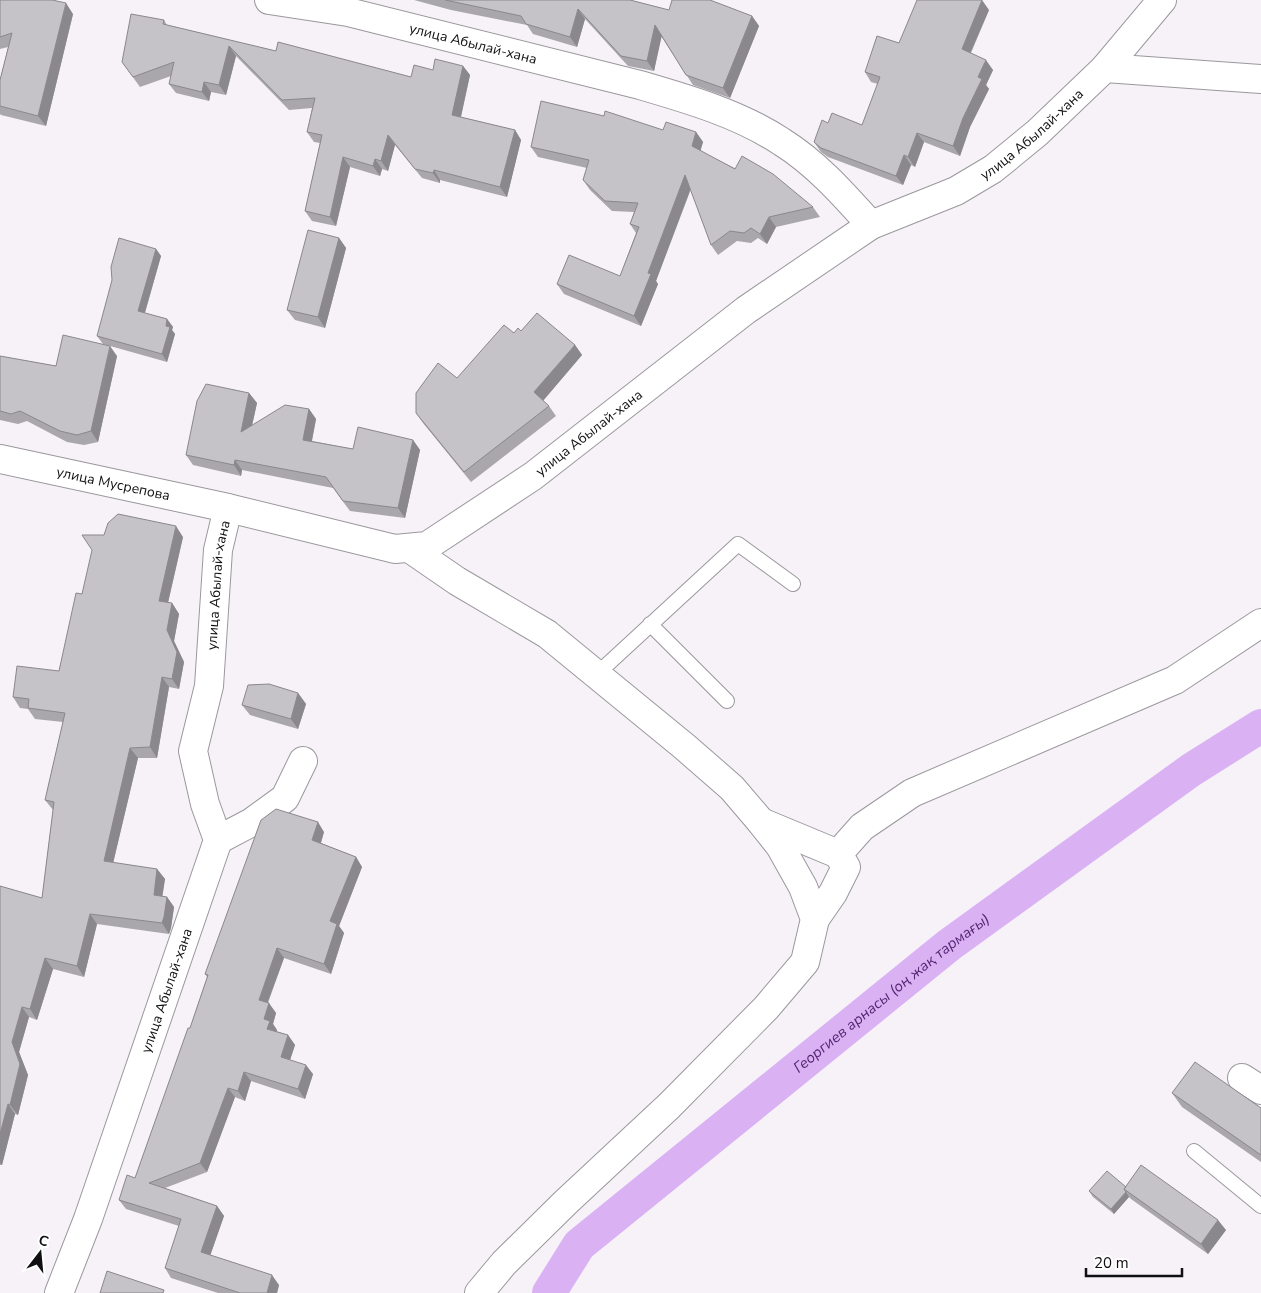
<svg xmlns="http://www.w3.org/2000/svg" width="1261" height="1293" font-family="'Nunito Sans',sans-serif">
<rect width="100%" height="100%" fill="#f6f2f8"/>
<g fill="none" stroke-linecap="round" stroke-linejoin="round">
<!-- canal -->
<path stroke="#dab2f4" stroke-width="34" id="s1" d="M549,1293l30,-48 370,-300 242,-175 70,-44"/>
<defs>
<path id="service" d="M650,624l77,77
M597,674l141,-130 55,40
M1194,1151l67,55"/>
<g id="minor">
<path id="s2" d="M269,0l79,12 292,73c48,14 100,29 142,57 35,22 62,53 89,83"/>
<path d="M1105,68l156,11"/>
<path id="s3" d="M0,459l228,49 167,41 32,-3 106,-70 213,-166 125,-85 85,-34 37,-22 44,-36 68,-65 57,-68"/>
<path d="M409,548l48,33 90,53 138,113 47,41 29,34 77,32 8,13 -13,26 -18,26"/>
<path d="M218,840l34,-18 33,-24 18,-37"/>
<path d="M838,854l24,-27 50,-34 263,-113 86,-57"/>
<path d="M1242,1078l19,12"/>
<path id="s4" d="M59,1293l29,-74 130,-379 -13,-36 -12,-53 16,-65 9,-136 10,-42"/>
<path d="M479,1293l25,-30 62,-61 103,-96 97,-98 39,-46 10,-43 -12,-32 -23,-41 -19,-24"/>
</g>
</defs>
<!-- service casing -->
<use href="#service" stroke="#9b989d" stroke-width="16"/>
<!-- minor casing -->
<use href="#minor" stroke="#9b989d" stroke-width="30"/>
<!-- service -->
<use href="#service" stroke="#fff" stroke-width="14"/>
<!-- minor -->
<use href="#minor" stroke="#fff" stroke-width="28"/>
</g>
<!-- wall -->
<path fill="#a9a7ac" d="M0,0l73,14 -27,112 -45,-11 -1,-1v-34l8,-33 -8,2z
M414,0h216l39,10 83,6 7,10 -29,72 -37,-13 -32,-49 -7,35 -26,-5 -43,-47 -8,28 -44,-13 -6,-9 -76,-15z
M989,10l-18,43 22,17 -7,15 3,4 -19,38 -10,29 -36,-14 -9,25 -4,-2 -8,20 -75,-28 -7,-5 -7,-10 14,-19 34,2 16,-41 -7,-2 -6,-10z
M164,20l3,5 109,26 135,26 22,-7 30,-4 7,9 -9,42 54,13 6,10 -14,57 -67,-17v3l-18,-5 -27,-33 -7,26 -6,-2 -2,7 -30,-9 -14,59 -24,-5 -7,-10 15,-68 -6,-1 -7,-10 5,-24 -23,2 -53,-54 -10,39 -15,-3 -2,9 -33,-8 -7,-9 2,-8 -31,11 -18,-25z
M663,130l33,2 7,10 -3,9 113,56 7,10 -44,10 -9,17 -9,-6 -7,5 -14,-2 -19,14 -7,-10 -20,-56 -35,92 2,3 -17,42 -77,-32 -7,-10 63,-8 16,-43 -6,-9 4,-12 -22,-1 -22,-21 -7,-10 4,-12 -49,-11 -7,-10z
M339,238l7,10 -21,80 -30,-8 -8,-10z
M156,249l5,7 -16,57 22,6 6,8 -1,3 3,4 -8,28 -64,-18 -6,-8z
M521,331l54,14 7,10 -39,46 6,5 7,10 -85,66 -48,-59 -7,-10 98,-80z
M0,356l56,10 61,-10 -19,86 -14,3 -17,-3 -40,-21 -9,3 -18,-4z
M249,393l8,10 -5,23 57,-17 7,10 -4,22 41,8 60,-9 7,10 -15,68 -55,-7 -17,-23 -91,-18 -1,6 -48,-11 -7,-10z
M183,537l-15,66h4l7,11 -5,27 10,21 -5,27 -10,-2 -12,71h-19l-25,105 44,6 8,10 -3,17 5,1 7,10 -3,21 -2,6 -72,-10 -13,53 -31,-8 -16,51 -8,-3 -10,35 9,23 -10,40 -3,-1 -13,51h-2v-279l42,12 11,-88 -8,-10 18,-78 -28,-3 -7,-10 -8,-1 -7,-11 46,-26 23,-77z
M298,693l8,11 -8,25 -48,-14 -8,-10z
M324,832l-3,11 35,14 6,10 -23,59 5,7 -13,41 -47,-16 -16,45 8,10 -3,11 4,6 -1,1 12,4 7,10 -5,15 23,14 -8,25 -54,-18 -6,20 -10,-4 -28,75 -42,16 52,18 7,10 -14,39 69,30 -2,8h-59l-47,-15 -6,-10 14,-42 -53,-17 -7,-9 16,-22 55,-150 17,-51 -2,-3z
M1172,1093l89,15v54l-79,-55z
M1126,1187l100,43 -18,24 -77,-55 -2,-2 -15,17 -21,-17 -4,-6z"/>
<!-- shaded-wall -->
<path fill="#8a888c" d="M982,0l7,10 -21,48 -6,-9z
M66,3l7,11 -27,112 -8,-10z
M578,9l7,10 -8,28 -7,-10z
M752,16l7,10 -29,72 -7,-10z
M655,25l7,10 -8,36 -7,-10z
M229,46l7,10 -10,39 -7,-10z
M986,60l7,10 -7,15 3,4 -19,38 -10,29 -7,-10 25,-69z
M463,66l7,9 -11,50 -7,-10z
M204,82l7,10 -2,9 -7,-9z
M515,130l6,10 -14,57 -7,-10z
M696,132l7,10 -4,14 -7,-10z
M917,133l7,9 -9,25 -7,-10z
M388,135l7,10 -7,26 -7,-10z
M904,155l7,10 -8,20 -7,-9z
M343,157l7,10 -14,59 -6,-9z
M375,159l7,10 -2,7 -7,-10z
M434,170l6,10v3l-7,-10z
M685,175l7,10 -36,96 2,3 -17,42 -7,-10 14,-43z
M769,217l7,10 -9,17 -7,-10z
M339,238l7,10 -21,80 -7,-11z
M156,249l5,7 -18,63 -5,-8z
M167,319l6,8 -1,3 3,4 -8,28 -5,-8z
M575,345l7,10 -41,48 -7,-11z
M110,346l7,10 -19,86 -7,-11z
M249,393l8,10 -9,40 -7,-11z
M309,409l7,10 -6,31 -7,-10z
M413,440l7,10 -15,68 -7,-10z
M235,460l7,10 -1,6 -7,-11z
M176,526l7,11 -17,74 -7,-10z
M172,603l7,11 -5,27 10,21 -5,27 -7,-10 -5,-49z
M162,677l7,10 -12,71 -7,-11z
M298,693l8,11 -8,25 -7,-10z
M130,748l8,10 -27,114 -7,-11z
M318,822l6,10 -5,17 -7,-9z
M356,857l6,10 -23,59 5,7 -13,41 -7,-10 6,-43z
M157,869l8,10 -4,27 -7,-11z
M167,897l7,10 -3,21 -2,6 -7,-11z
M90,914l7,10 -13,53 -7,-11z
M277,948l7,10 -19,51 -6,-9z
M45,958l8,11 -16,51 -7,-11z
M269,1003l7,10 -3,11 4,6 -3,8 -7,-9 -3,-10z
M22,1007l7,10 -10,35 9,23 -10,40 -8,-10 2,-63z
M288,1035l7,10 -7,21 -7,-9z
M306,1065l7,9 -8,25 -7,-10z
M244,1072l7,9 -6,20 -7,-10z
M228,1088l7,9 -28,75 -7,-9z
M8,1104l7,10 -13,51 -2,-2v-29z
M1126,1192l3,5 -15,17 -3,-5z
M217,1206l7,10 -16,46 -7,-10z
M1218,1220l8,10 -18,24 -7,-10z
M272,1275l7,10 -2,8h-10z"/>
<!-- building -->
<path fill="#c5c2c8" stroke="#8a888c" d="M0,0h52l14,3 -28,113 -38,-10v-26l12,-47 -12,4z
M445,0h185l39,10 3,-10h38l42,16 -29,72 -37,-13 -31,-50 -8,36 -26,-5 -43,-47 -8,28 -44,-13 -5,-8z
M917,0h65l-20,49 24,11 -8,17 4,2 -19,39 -10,28 -36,-13 -9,24 -4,-2 -8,21 -75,-28 -7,-6 8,-22 6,3 4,-10 30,12 18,-48 -15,-5 12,-36 22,7z
M131,14l33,6 -1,4 113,27 2,-9 133,35 3,-12 19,5 2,-11 28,7 -11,49 63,15 -15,57 -66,-17 -1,3 -18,-4 -27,-34 -7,26 -6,-2 -2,7 -30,-9 -13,60 -25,-6 17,-76 -15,-3 8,-34 -33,2 -53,-54 -10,39 -15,-3 -2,10 -33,-8 5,-22 -41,15 -11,-15z
M541,101l63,15 1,-5 58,19 3,-8 30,10 -4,14 43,23 7,-13 31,18 40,33 -44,10 -9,17 -9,-6 -7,5 -14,-2 -19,14 -26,-70 -37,98 3,1 -17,42 -77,-32 12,-29 51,21 19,-49 -9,-3 8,-21 -33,-2 -22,-21 6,-20 -58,-13z
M308,230l31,8 -21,79 -31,-7z
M119,238l37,11 -18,62 29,8 -1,7 4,1 -8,27 -65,-18 15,-56 -1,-13z
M537,313l38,32 -41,47 15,14 -85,66 -48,-59v-20l22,-30 19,15 47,-53 10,8 4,-5 3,3z
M63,335l47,11 -19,85 -14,4 -17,-4 -40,-20 -9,3 -11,-3v-55l56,10z
M206,384l43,9 -8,39 44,-27 24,4 -6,31 50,9 5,-22 55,13 -15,68 -55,-7 -17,-24 -91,-17 -1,5 -48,-10 11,-54z
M118,514l58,12 -17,75 13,2 -5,27 10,22 -5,27 -10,-2 -12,70 -20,1 -26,113 53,8 -3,26 13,2 -3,20 -2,6 -72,-9 -13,52 -32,-8 -15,51 -8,-2 -10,35 8,22 -10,41 -2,-1 -8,30v-248l42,12 12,-96 -9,-2 20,-87 -37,-5 1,-9 -16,-2 4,-31 42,5 17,-78 6,1 10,-44 -10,-15h22l4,-12z
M269,684l29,9 -7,26 -49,-14 6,-20z
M276,809l42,13 -6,18 44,17 -26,64 7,3 -13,40 -47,-16 -18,52 10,3 -5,16 6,2 -3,8 21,6 -7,22 25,8 -8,24 -54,-17 -6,19 -10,-3 -28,75 -51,20 68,23 -16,46 71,23 -5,18h-27l-75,-25 16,-49 -62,-19 8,-25 8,3 53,-150h2l18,-53 -3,-1 56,-154z
M1195,1062l66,46v47l-89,-62z
M1141,1165l77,55 -17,24 -77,-55z
M1107,1171l19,16 -2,2 2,3 -15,17 -22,-18z
M107,1271l57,19 -1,3h-63z"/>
<g text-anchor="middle" stroke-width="4" stroke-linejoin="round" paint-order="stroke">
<!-- street labels -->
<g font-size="14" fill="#100f11" stroke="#fff">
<text dy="5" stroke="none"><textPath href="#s2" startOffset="209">улица Абылай-хана</textPath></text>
<text dy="5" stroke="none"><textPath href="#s3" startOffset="1172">улица Абылай-хана</textPath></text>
<text dy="5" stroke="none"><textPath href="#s3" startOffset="635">улица Абылай-хана</textPath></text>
<text dy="5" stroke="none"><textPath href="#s3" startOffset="116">улица Мусрепова</textPath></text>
<text dy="5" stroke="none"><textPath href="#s4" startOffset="741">улица Абылай-хана</textPath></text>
<text dy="5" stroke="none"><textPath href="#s4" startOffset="321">улица Абылай-хана</textPath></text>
</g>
<!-- water labels -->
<g font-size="15" font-style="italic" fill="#572673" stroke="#fff">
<text dy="5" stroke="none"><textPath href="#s1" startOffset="458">Георгиев арнасы (оң жақ тармағы)</textPath></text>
</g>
</g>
<!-- north arrow -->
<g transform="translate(40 1253) rotate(16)" stroke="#ffffff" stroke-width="4" paint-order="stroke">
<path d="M0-4L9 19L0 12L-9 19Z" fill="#100f11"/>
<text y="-8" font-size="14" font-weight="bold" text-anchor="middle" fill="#100f11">С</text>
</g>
<!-- scale -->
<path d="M1086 1268v8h96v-8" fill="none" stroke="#100f11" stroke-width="2.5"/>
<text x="1094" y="1268" font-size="15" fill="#100f11" stroke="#ffffff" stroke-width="4" paint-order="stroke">20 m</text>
</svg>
